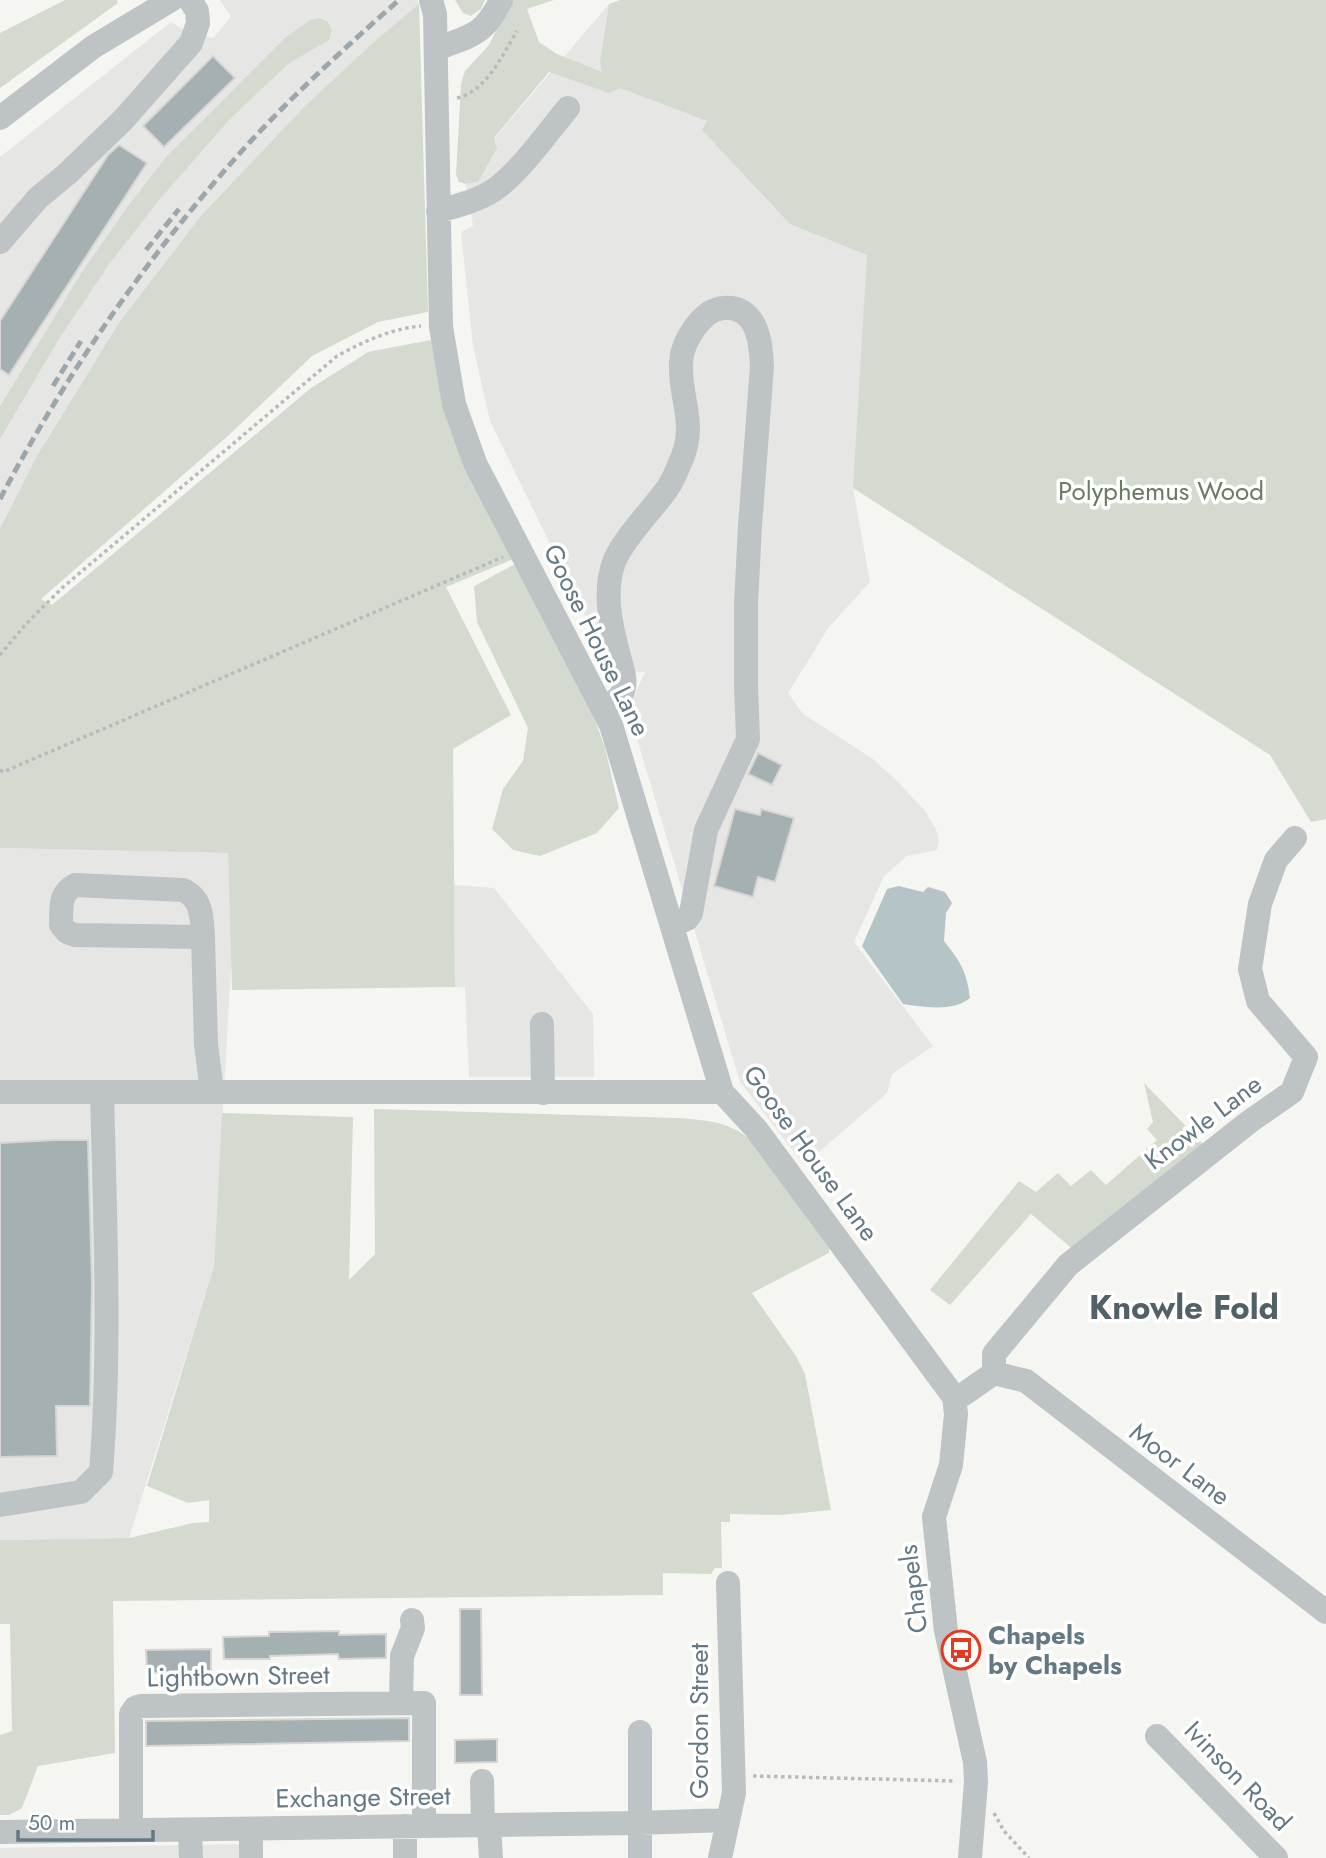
<svg xmlns="http://www.w3.org/2000/svg" width="1326" height="1858" font-family="Jost,sans-serif">
<rect width="100%" height="100%" fill="#f5f5f1"/>
<!-- built -->
<path fill="#e6e7e5" d="M220,0h198l1,15 -419,569v-427l171,-135 16,10 26,6 18,-21z
M609,4l-9,57 300,58 -47,369 17,94 -41,45 -41,66 15,21 70,45 25,23 27,29 11,18 3,12 -2,9 -30,6 -23,20 -30,66 79,104 -41,28 -5,19 -83,72 -64,-83 -112,-373 17,-37 -32,1 -123,-252 -17,-75 -12,-114 12,-6 -7,-42 12,-2 16,-43z
M0,848l228,5 4,96 -18,317 -85,272 -129,2z
M454,885l40,3 99,126 1,63h-125l-4,-90h-10z
M251,1844v14h-251v-10z"/>
<!-- green -->
<path fill="#d5dad0" d="M65,0h52l1,3 -118,85v-55z
M455,0h30l-4,9 -10,7 -8,-3z
M511,0h43l-27,9 12,33 18,12 45,18 -2,-11 9,-57 11,-4h706v819l-15,3 -41,-67 -417,-267 14,-233 -77,-31 -88,-94 5,-9 -87,-33 -11,5 -60,-21 -55,66 3,10 -19,34 -12,2 -7,-2 -3,-7 5,-91 4,-13 24,-26z
M419,4l9,308 -50,10 -66,34 -82,78 -189,165 11,6 259,-217 57,-36 63,-12 85,218 -70,29 65,128 -58,34 2,238 -223,3 -4,-137 -228,-5v-319l37,-73 82,-133 81,-106 104,-110 71,-66z
M319,18l9,4 4,8 -3,10 -41,24 -59,56 -69,79 -50,64 -51,76 -59,100v-33l84,-137 44,-63 38,-49 120,-120 24,-17z
M515,564l73,136 17,48 14,60 -22,25 -57,23 -27,-6 -21,-21 11,-40 20,-28 5,-33 -51,-106 -3,-36z
M1144,1083l63,65 -132,103 -44,-37 -81,91 -20,-15 89,-109 17,11 22,-19 13,13 20,-16 15,15 51,-45 -10,-11 6,-7z
M374,1109l303,9c27,2 54,3 74,23l78,107v5l-77,40 44,63 9,18 26,136 -50,5 -51,-1v8h-9l1,46h-7l-4,6 -48,-1v22l-550,6 2,152 -77,13 -16,42 -13,7h-9v-80l12,-4 -2,-107h-10v-84l129,-2 64,-15 16,-1v-22l-21,3 -41,-17 67,-220 8,-153 131,4 -4,163 26,-26z"/>
<!-- water -->
<path fill="#b5c4c6" d="M899,886l24,6 5,-5 17,5 7,11 -6,10 -2,28c16,20 23,31 26,57 -17,14 -46,9 -67,6l-41,-58 25,-57z"/>
<!-- building -->
<path fill="#a5b0b3" stroke="#d7d6d4" stroke-width="2" d="M213,56l22,22 -71,69 -21,-21z
M119,145l28,18 -138,212 -9,-6v-48l108,-166z
M758,753l24,12 -10,20 -24,-11z
M735,809l25,6 1,-6 33,9 -19,64 -17,-5 -5,20 -39,-11z
M54,1140h34l4,143 -2,123h-34l1,50 -57,1v-314z
M460,1609h21l1,86h-22z
M339,1631v4l47,-1v24l-47,1 -1,-5 -68,2v3h-46l-1,-22 46,-1v-4z
M211,1649v23l-64,1 -1,-23z
M409,1718v23l-263,5v-25z
M497,1739v23l-42,1v-23z"/>
<g fill="none" stroke-linecap="round" stroke-linejoin="round">
<!-- path -->
<path stroke="#b8bbbd" stroke-width="3.5" stroke-dasharray="3.5 3.5" stroke-linecap="butt" d="M457,98c30,-7 45,-43 60,-67
M0,655l25,-30 37,-37 275,-232c28,-15 53,-27 84,-30
M0,770l3,2 500,-215
M753,1776l203,5
M994,1813l10,18 25,27"/>
<!-- minor -->
<path stroke="#bec3c6" stroke-width="24" d="M431,0l4,14 6,313 13,77 21,59 136,262 111,367 34,37 198,268 2,17 -5,51 -17,52 12,114 29,131 1,20 -6,76
M436,49c34,-13 48,-13 65,-49
M0,118l93,-71 78,-47
M438,211c19,-5 39,-10 56,-21 26,-18 53,-57 74,-82
M0,242l38,-44 29,-24 56,-54 68,-77 7,-20 -1,-12 -7,-11
M602,708c10,-5 20,-9 22,-21 2,-10 -3,-22 -5,-31 -8,-30 -16,-63 -5,-94 9,-23 38,-52 53,-73 7,-10 11,-22 16,-33 13,-35 -4,-60 -2,-94 1,-20 21,-53 43,-54 11,-1 20,3 27,12 9,13 10,30 11,46l-12,160 -4,78v82l2,53 -42,91 -15,83 -4,6 -15,7
M203,937l-128,-2 -8,-3 -6,-7c1,-16 -3,-31 14,-40l108,5c19,8 19,28 20,47l3,107 6,48
M542,1024l1,69
M0,1092h722
M994,1373l32,8 300,231
M954,1397l10,-3 30,-21v-19l74,-89 181,-143 43,-30 14,-35 -48,-56 -8,-32 10,-65 16,-44 19,-22
M0,1505l81,-13 20,-20c10,-126 4,-253 1,-380
M401,1703l1,-47 11,-28 -1,-8
M640,1732v126
M1157,1736l119,122
M482,1781l1,44
M489,1825l2,33
M405,1826v32
M131,1830v-116l4,-6 6,-2 283,-3v123
M190,1830l1,28
M0,1832l639,-9 88,-3
M251,1858v-29
M720,1858l14,-65 -6,-210"/>
<!-- rail -->
<path stroke="#9da6aa" stroke-width="5" stroke-dasharray="10 5" stroke-linecap="butt" d="M146,250l33,-41
M53,386l28,-45
M0,499c68,-129 151,-248 249,-356 47,-51 98,-97 150,-143"/>
</g>
<!-- icons -->
<defs>
<symbol id="bus-ring" viewBox="-11 -11 22 22"><circle r="9.5" fill="#fff" stroke="#e63921" stroke-width="1.5"/><path d="M-5-6H5V4H4V6H2V4H-2V6H-4V4H-5ZM-3.5-4V0h7V-4ZM-3.5 1.2v1.5H-2V1.2ZM2 1.2v1.5H3.5V1.2Z" fill="#e63921"/></symbol>
</defs>
<g fill-rule="evenodd">
<use href="#bus-ring" x="939" y="1628" width="44" height="44"/>
</g>
<g text-anchor="middle" stroke-width="7" stroke-linejoin="round" paint-order="stroke">
<!-- park labels -->
<g font-size="26" fill="#6a7a63" stroke="#fff">
<text x="1161" y="500">Polyphemus Wood</text>
</g>
<!-- street labels -->
<g font-size="26" fill="#647983" stroke="#fff">
<text transform="translate(597 640) rotate(64)" y="9">Goose House Lane</text>
<text transform="translate(1203 1122) rotate(-37)" y="9">Knowle Lane</text>
<text transform="translate(811 1153) rotate(54)" y="9">Goose House Lane</text>
<text transform="translate(1180 1464) rotate(37)" y="9">Moor Lane</text>
<text transform="translate(913 1589) rotate(-97)" y="9">Chapels</text>
<text transform="translate(238 1676) rotate(-1)" y="9">Lightbown Street</text>
<text transform="translate(699 1721) rotate(-90)" y="9">Gordon Street</text>
<text transform="translate(1238 1776) rotate(46)" y="9">Ivinson Road</text>
<text transform="translate(363 1797) rotate(-1)" y="9">Exchange Street</text>
</g>
<!-- poi labels -->
<g font-size="26" font-weight="bold" fill="#647983" stroke="#fff" text-anchor="start">
<text x="988" y="1644">Chapels<tspan x="988" dy="30">by Chapels</tspan></text>
</g>
<!-- district labels -->
<g font-size="33" font-weight="bold" fill="#526168" stroke="#fff">
<text x="1184" y="1319">Knowle Fold</text>
</g>
</g>
<!-- scale -->
<path d="M18 1830v10h135v-10" fill="none" stroke="#647983" stroke-width="3.5"/>
<text x="28" y="1830" font-size="21" fill="#647983" stroke="#ffffff" stroke-width="5" paint-order="stroke">50 m</text>
</svg>
